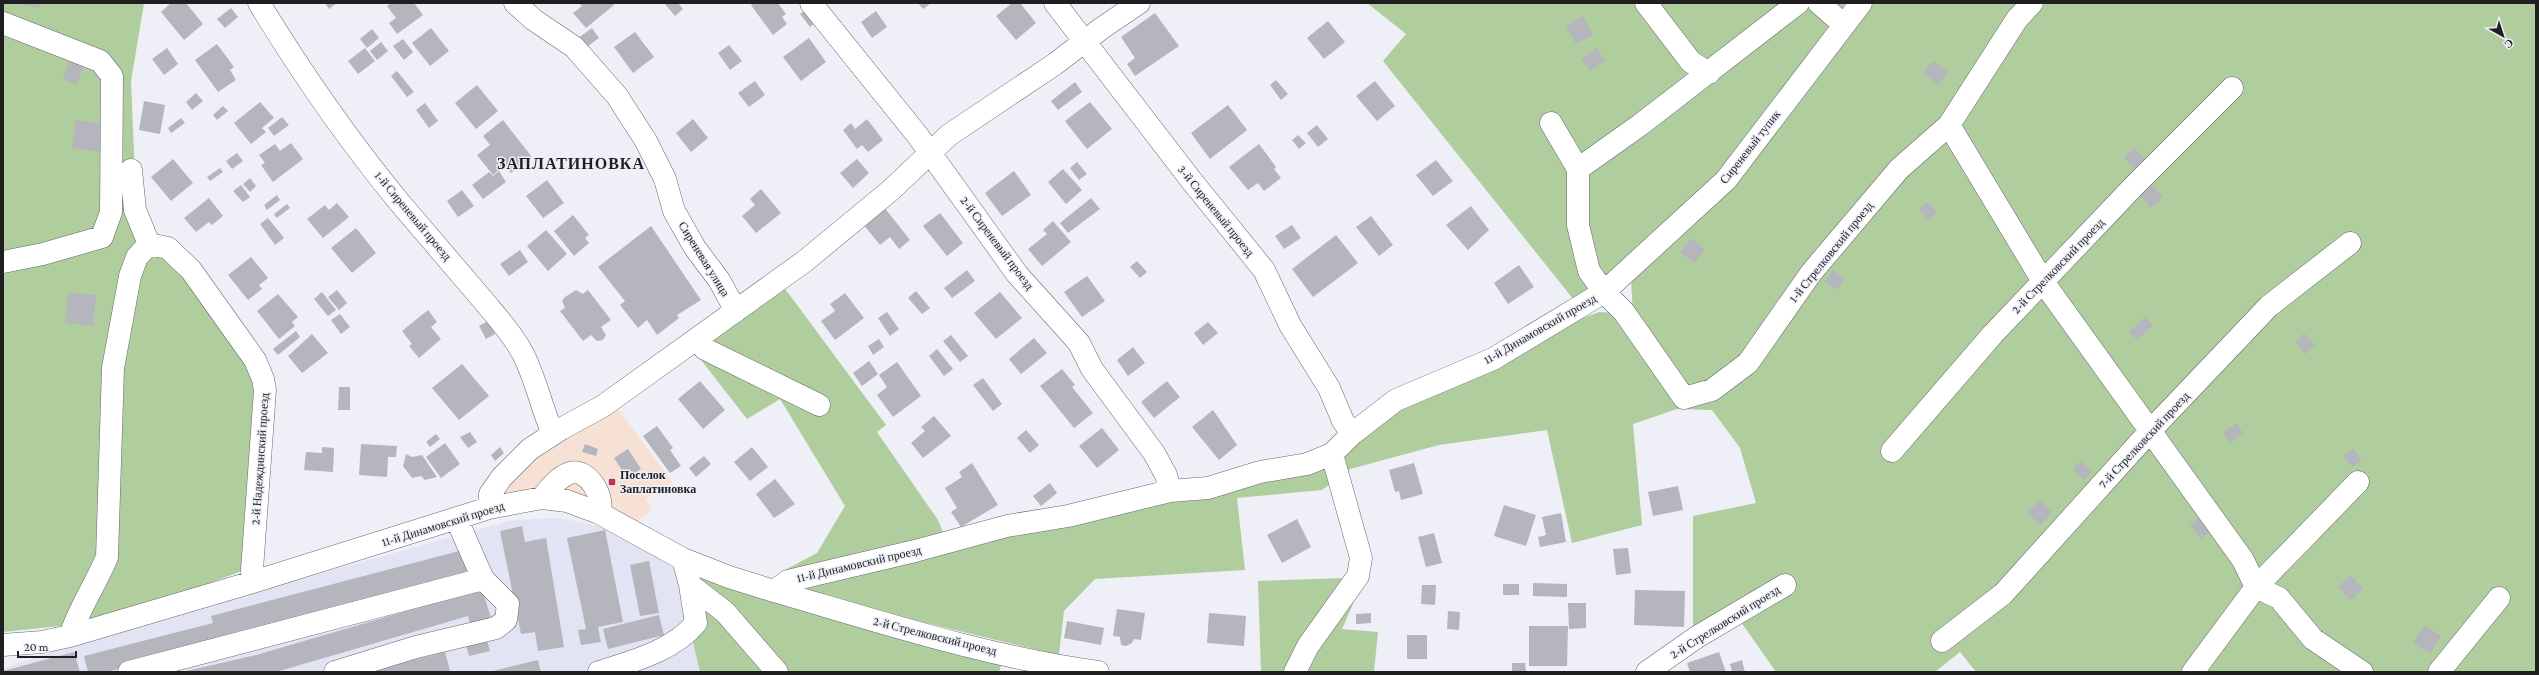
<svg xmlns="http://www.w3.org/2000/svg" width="2539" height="675" font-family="'Crimson Pro',serif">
<rect width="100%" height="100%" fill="#eeeff7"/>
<!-- commercial -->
<path fill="#f7e1d4" d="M616,406l56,76 -26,17 6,11 -17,14 -91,-35 -40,4 3,-14 30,-25z"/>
<!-- built -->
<path fill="#e2e3f3" d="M560,518l37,8 31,11 33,18 21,25 3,28 15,64h-697v-3l93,-33 417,-116z"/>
<!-- green -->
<path fill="#b0cd9e" d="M3,3h141l-13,78 5,120 26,54 23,20 72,106 -15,190 -73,27 -90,26 -76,8z
M1367,3h479l-128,171 -109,100 -35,26 -191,-239 23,-27z
M1871,3h665v669h-560l-16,-20 -25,20h-159l-35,-50 -48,10v-116l63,-13 -16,-55 -28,-38 -35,-1 -44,15 9,101 -70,18 -25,-113 -108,15 -89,24 -28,21 -85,8 8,72 -150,9 -31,32 -5,44 -216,-52 -46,-16 562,-148 38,-31 164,-82 38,-14 34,2 -2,-33z
M783,286l103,139 -9,7 61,88 7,17 -159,38 -1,-5 32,-17 28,-47 -65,-107 -33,20 -53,-68z
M699,577l303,86 -3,9h-299l-15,-64z
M1346,578l13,12 -17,39 36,3 -4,40h-113l-3,-91z"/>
<!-- building -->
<path fill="#b5b5bd" d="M17,3h23l-1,5z
M171,3h15l17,21 -19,16 -23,-28z
M325,3h12l-8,6z
M391,3h23l9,12 -26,19 -8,-11 7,-5 -9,-12z
M579,3h34l1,2 -28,23 -13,-15 9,-7z
M664,3h14l5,6 -8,7z
M753,3h25l8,11 -4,3 5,7 -14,11 -22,-30z
M918,3h13l-8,6z
M1012,3h8l16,20 -20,17 -20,-24z
M231,8l7,9 -13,11 -8,-9z
M806,10l10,12 -6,5 -10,-13z
M876,11l11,16 -15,11 -11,-16z
M1155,13l24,33 -44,30 -8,-12 8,-6 -14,-21z
M1583,16l10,19 -17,9 -10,-18z
M1328,21l17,21 -21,17 -17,-21z
M431,28l18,23 -19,15 -18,-23z
M592,28l7,10 -15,11 -7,-10z
M372,29l7,9 -12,10 -7,-9z
M635,32l19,25 -21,16 -19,-26z
M809,38l17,24 -25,19 -18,-24z
M403,39l10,13 -9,8 -11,-14z
M381,42l7,9 -11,9 -7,-9z
M217,44l17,23 -4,3 6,10 -18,12 -23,-32z
M729,45l13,16 -12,9 -12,-17z
M167,48l11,16 -14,11 -12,-16z
M365,48l10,13 -17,13 -10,-13z
M1596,48l9,12 -15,11 -9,-12z
M70,60l14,6 -7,18 -14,-5z
M1933,61l15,11 -10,13 -15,-12z
M397,71l17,21 -7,5 -16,-21z
M1276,80l12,14 -7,6 -11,-15z
M755,81l10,14 -16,12 -11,-14z
M1375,81l20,25 -18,15 -21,-25z
M1075,82l7,10 -24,18 -7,-9z
M477,85l21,26 -22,18 -21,-26z
M196,93l7,8 -11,9 -6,-8z
M144,101l21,4 -5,29 -21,-4z
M260,102l14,16 -12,10 4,4 -15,12 -17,-21z
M1090,102l22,27 -25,20 -22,-28z
M425,103l13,18 -9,7 -13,-18z
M1228,105l19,25 -37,29 -19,-26z
M223,106l5,5 -11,9 -4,-5z
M282,117l7,8 -15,11 -6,-8z
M181,118l4,5 -14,10 -3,-5z
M693,119l15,19 -17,14 -15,-19z
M867,119l16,21 -15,12 -6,-7 -5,4 -14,-19 8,-7 4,6z
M76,120l27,4 -3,28 -28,-4z
M503,120l29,37 -21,16 -6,-8 -12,10 -16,-20 13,-10 -7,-9z
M1317,125l11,14 -10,8 -11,-14z
M1298,135l8,8 -7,6 -7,-9z
M291,143l12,16 -30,23 -12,-17 4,-2 -6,-8 16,-11 5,7z
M1259,144l17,23 -2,2 7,9 -17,13 -6,-8 -10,7 -19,-23z
M2134,148l12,13 -11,9 -11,-13z
M237,153l6,8 -11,8 -6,-8z
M173,159l20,24 -22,18 -20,-24z
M857,159l12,14 -16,15 -13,-15z
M1436,160l17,21 -20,15 -17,-21z
M1077,162l10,12 -8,6 -9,-12z
M220,168l3,4 -13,9 -3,-4z
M1063,169l19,21 -16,14 -18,-22z
M499,171l7,11 -23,17 -11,-14 17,-13 4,4z
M1014,171l17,24 -29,21 -17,-23z
M250,178l6,8 -6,6 -7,-8z
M547,180l17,23 -21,15 -17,-22z
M2149,182l14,15 -12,11 -14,-15z
M241,185l9,12 -7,5 -10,-11z
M761,189l20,24 -25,20 -14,-17 13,-11 -5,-6z
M462,190l12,16 -16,11 -11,-16z
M277,195l3,5 -13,10 -3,-5z
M209,198l14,18 -11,9 -3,-3 -13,10 -12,-14z
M1091,198l9,11 -32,24 -8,-10z
M1928,202l9,11 -9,7 -9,-11z
M337,203l12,14 -26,21 -16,-19 18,-14 4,5z
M287,204l3,4 -13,10 -3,-4z
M1471,206l18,24 -21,20 -22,-25z
M884,207l26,33 -11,9 -9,-12 -10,8 -17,-21z
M940,213l23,30 -16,13 -24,-30z
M573,215l16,20 -4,3 4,5 -15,13 -20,-25z
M1371,216l22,29 -14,11 -23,-29z
M268,218l16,20 -9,7 -15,-21z
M1053,221l18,21 -29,24 -14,-17 19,-15 -4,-4z
M1292,225l9,13 -17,11 -9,-13z
M651,226l50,74 -24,15 2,3 -22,17 -10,-15 -9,8 -18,-23 5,-4 -27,-34z
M356,228l20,25 -24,20 -21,-25z
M546,230l21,24 -19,17 -21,-25z
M1336,235l22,28 -45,34 -21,-28z
M1691,238l14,12 -11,13 -14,-11z
M520,250l8,12 -19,14 -9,-12z
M251,257l17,21 -9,7 3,4 -14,11 -20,-25z
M1137,261l10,11 -7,6 -10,-11z
M1519,265l15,22 -26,17 -14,-21z
M967,270l8,11 -23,17 -8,-10z
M1833,270l12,8 -8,12 -12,-9z
M1087,276l18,25 -23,16 -18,-25z
M337,290l10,13 -8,7 -11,-13z
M576,290l7,4 5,-4 23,30 -10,7 5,8 -3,5 -6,1 -6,-6 -8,6 -23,-30 5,-3 -3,-7 3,-4z
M916,291l14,17 -8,6 -14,-16z
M322,292l14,18 -8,6 -14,-17z
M1000,292l22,26 -26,21 -22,-26z
M68,293l28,2 -3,31 -28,-3z
M845,293l19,25 -29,22 -14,-19 14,-10 -5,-7z
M278,294l20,23 -6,5 3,4 -16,13 -22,-28z
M428,310l9,12 -6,5 10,12 -22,19 -10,-12 3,-2 -10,-13z
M887,312l12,17 -9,7 -12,-18z
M340,314l10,13 -9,7 -10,-14z
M2145,317l8,8 -16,15 -8,-8z
M488,321l7,13 -9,5 -7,-13z
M1208,322l10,11 -15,12 -9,-12z
M296,331l4,6 -22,18 -5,-6z
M2304,333l11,12 -10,9 -10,-12z
M312,334l16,19 -26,20 -14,-17z
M951,335l17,21 -8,6 -17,-21z
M1034,338l13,15 -26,21 -12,-15z
M879,339l5,8 -11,8 -5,-9z
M1133,347l12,16 -17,13 -11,-16z
M937,349l16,20 -9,7 -15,-20z
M869,361l9,13 -16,12 -9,-13z
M897,362l24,34 -28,21 -16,-22 10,-8 -8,-12z
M462,364l27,32 -30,24 -27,-32z
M1062,369l13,16 -3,2 21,26 -19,15 -34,-42z
M983,378l19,26 -9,7 -20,-26z
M700,381l25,29 -22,19 -25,-30z
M1167,381l13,16 -26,21 -13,-16z
M339,387h11v23h-12z
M1213,410l24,35 -18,15 -27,-33z
M934,416l17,20 -28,22 -12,-15 14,-12 -4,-4z
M2236,423l7,10 -13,10 -7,-10z
M657,426l16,22 -3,2 11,16 -11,7 -27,-37z
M1102,428l17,22 -22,18 -18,-22z
M1026,430l13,15 -9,8 -13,-15z
M470,432l7,10 -9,6 -8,-11z
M436,434l4,5 -10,8 -4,-5z
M445,443l15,21 -19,14 -15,-21z
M361,444l36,2 -1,11h-8l-1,20 -28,-2z
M585,444l13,5 -2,7 -14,-4z
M322,447l12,1 -1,24 -29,-2 2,-18 16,1z
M500,447l4,6 -9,8 -4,-6z
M752,447l16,20 -18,14 -16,-19z
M628,449l13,20 -14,9 -13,-20z
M2353,449l9,11 -10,7 -8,-11z
M406,454l6,3 10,-2 15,22 -12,3 -4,-4 -9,2 -9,-12z
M704,456l7,8 -15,13 -7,-9z
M2081,461l11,11 -8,8 -11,-11z
M972,463l26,42 -37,22 -10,-15 6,-4 -12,-20 17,-11 -3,-5z
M1414,463l9,31 -22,6 -2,-9 -4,1 -6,-22z
M775,479l20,25 -21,14 -18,-24z
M1050,483l7,10 -16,13 -8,-10z
M1678,486l5,24 -30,6 -5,-24z
M2040,500l12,13 -12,12 -13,-13z
M1504,505l32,10 -10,31 -32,-10z
M1561,513l5,29 -26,5 -2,-10 8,-2 -4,-18z
M2202,515l11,14 -12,10 -11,-14z
M1297,519l14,28 -29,16 -15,-28z
M522,526l3,16 21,-4 18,109 -26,4 -3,-19 -14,2 -21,-103z
M605,530l18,92 -25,5 3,15 -20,3 -3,-15 8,-1 -19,-91z
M1434,533l8,30 -16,4 -8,-30z
M1628,548l3,25 -15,2 -3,-26z
M467,549l5,21 -256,67 2,7 -112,28h-18l-4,-16 129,-33 -2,-7z
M649,561l10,52 -19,3 -10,-51z
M2350,575l13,13 -12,12 -13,-13z
M1533,583l34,1v13l-34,-1z
M1503,584h16v11h-16z
M1422,585h14l-1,20 -14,-1z
M482,589l9,29 -21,6 -2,-8 -192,56h-94l74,-17z
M1635,590l50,1 -1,36 -50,-2z
M1568,603h18v25l-17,1z
M1117,609l28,4 -4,27 -7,-1 -2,4 -6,3 -5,-1 -1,-8 -7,-1z
M1448,611l12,1 -1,18 -12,-1z
M1209,613l37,3 -2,30 -37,-3z
M1371,613v10l-15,1v-10z
M659,615l5,20 -56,14 -5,-20z
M1067,621l37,7 -3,17 -37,-7z
M2424,625l17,11 -11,18 -17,-11z
M1529,626h39l-1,40h-38z
M1407,635h20v24h-20z
M486,636l4,15 -21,5 -4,-15z
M74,652l6,20h-77v-1z
M445,652l5,19 -80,1v-1z
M1719,652l7,20h-36l-3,-9z
M538,660l3,12h-48v-1z
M1742,660l3,12h-13l-2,-8z
M1512,663h13l1,9h-14z"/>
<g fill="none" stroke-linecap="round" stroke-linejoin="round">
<defs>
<path id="minor" d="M259,3c42,69 89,137 141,200 27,32 55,64 82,96 14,17 30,34 40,53 14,26 19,55 31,82
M515,3l19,17 40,27 43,49 29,45 19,38 9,32 21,37 24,32 17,31
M811,3l107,133 99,138 62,69 13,26 62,84 12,22 4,16
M1055,3l136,177 73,90 26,55 39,63 14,33 9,13
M1646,3l45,59 18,11
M1819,3l25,22
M3,23l97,38 12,15 -1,136 -9,25 -59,17 -40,8
M1551,123l27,46v56l11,46 15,21 20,20 60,86 28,-8 36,-27 63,-90 88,-104 50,-44 68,-106 15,-16
M1949,125l95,158 199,277 13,27 23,11 34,41 49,33
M1578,169l62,-44 158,-122
M131,170l4,40 14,34
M149,244l19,4 23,22 64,90 8,19 2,11 -13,180 1,12
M696,340l9,9 114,56
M1892,451l101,-117 141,-148 98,-98
M542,498c7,-9 16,-21 28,-25 17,-6 36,24 29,40
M489,508l1,-14 12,-17 28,-28 31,-20 42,-23 202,-145 86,-71 58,-55 106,-71 47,-36 37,-25
M683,559l7,26 35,27 52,60
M774,591c107,31 214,66 324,81
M70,636c9,-28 26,-52 37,-79l6,-189 17,-92 7,-19 12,-13
M1942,641l61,-47 148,-164 118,-124 81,-63
M3,645l39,-3 28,-6 183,-54 236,-74 53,-10 25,3 32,12 84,46 46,18 45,14 14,-10 127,-30 92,-25 61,-10 102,-25 38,-3 52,-16 47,-8 25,-10 20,-20 44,-34 97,-41 111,-67 122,-112 135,-177
M129,672l354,-93
M335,672l81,-25 80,-19 10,-8 2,-16 -25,-25 -26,-59
M599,672c34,-11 74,-21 97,-49l-6,-38
M1295,672l13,-26 50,-70 3,-18 -29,-104
M1647,672l50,-35 88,-52
M2193,672l63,-85 102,-105
M2439,672l60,-74"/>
</defs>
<!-- minor casing -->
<use href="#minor" stroke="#66666e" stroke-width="23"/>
<!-- minor -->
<use href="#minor" stroke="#fff" stroke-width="22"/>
</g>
<!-- markers -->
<rect fill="#c13157" stroke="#eeeff7" stroke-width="1.5" x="608" y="478" width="8" height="8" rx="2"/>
<g text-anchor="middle" stroke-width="3" stroke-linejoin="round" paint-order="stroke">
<!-- street labels -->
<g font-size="12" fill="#1f1f22" stroke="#eeeff7">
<text transform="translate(1750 147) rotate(-52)" y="4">Сиреневый тупик</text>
<text transform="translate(1216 211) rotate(51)" y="4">3-й Сиреневый проезд</text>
<text transform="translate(413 216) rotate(50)" y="4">1-й Сиреневый проезд</text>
<text transform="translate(997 243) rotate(53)" y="4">2-й Сиреневый проезд</text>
<text transform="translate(1831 252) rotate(-51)" y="4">1-й Стрелковский проезд</text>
<text transform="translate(704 259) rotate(58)" y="4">Сиреневая улица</text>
<text transform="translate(2058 266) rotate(-46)" y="4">2-й Стрелковский проезд</text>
<text transform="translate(1540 329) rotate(-30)" y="4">11-й Динамовский проезд</text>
<text transform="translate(2144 440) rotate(-47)" y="4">7-й Стрелковский проезд</text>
<text transform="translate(260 459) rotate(-86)" y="4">2-й Надеждинский проезд</text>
<text transform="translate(443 524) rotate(-17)" y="4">11-й Динамовский проезд</text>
<text transform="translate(859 564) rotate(-13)" y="4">11-й Динамовский проезд</text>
<text transform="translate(1725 622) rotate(-32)" y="4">2-й Стрелковский проезд</text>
<text transform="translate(935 636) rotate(14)" y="4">2-й Стрелковский проезд</text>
</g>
<!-- poi labels -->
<g font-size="12" font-weight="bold" fill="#1f1f22" stroke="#eeeff7" text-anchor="start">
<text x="620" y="479">Поселок<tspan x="620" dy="14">Заплатиновка</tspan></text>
</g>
<!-- district labels -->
<g font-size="16" font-weight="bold" letter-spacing="1" fill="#1f1f22" stroke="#eeeff7">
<text x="571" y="169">ЗАПЛАТИНОВКА</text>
</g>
</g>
<!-- border -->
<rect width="2539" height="675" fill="none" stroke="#1f1f22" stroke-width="8"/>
<!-- north arrow -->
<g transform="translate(2503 36) rotate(141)" stroke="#eeeff7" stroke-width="3" paint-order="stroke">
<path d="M0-3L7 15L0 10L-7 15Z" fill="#1f1f22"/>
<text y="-6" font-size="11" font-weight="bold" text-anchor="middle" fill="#1f1f22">С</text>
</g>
<!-- scale -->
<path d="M18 651v6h58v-6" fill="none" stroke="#1f1f22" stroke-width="2"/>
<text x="24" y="651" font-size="12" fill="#1f1f22" stroke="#eeeff7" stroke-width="3" paint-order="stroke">20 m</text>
</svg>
